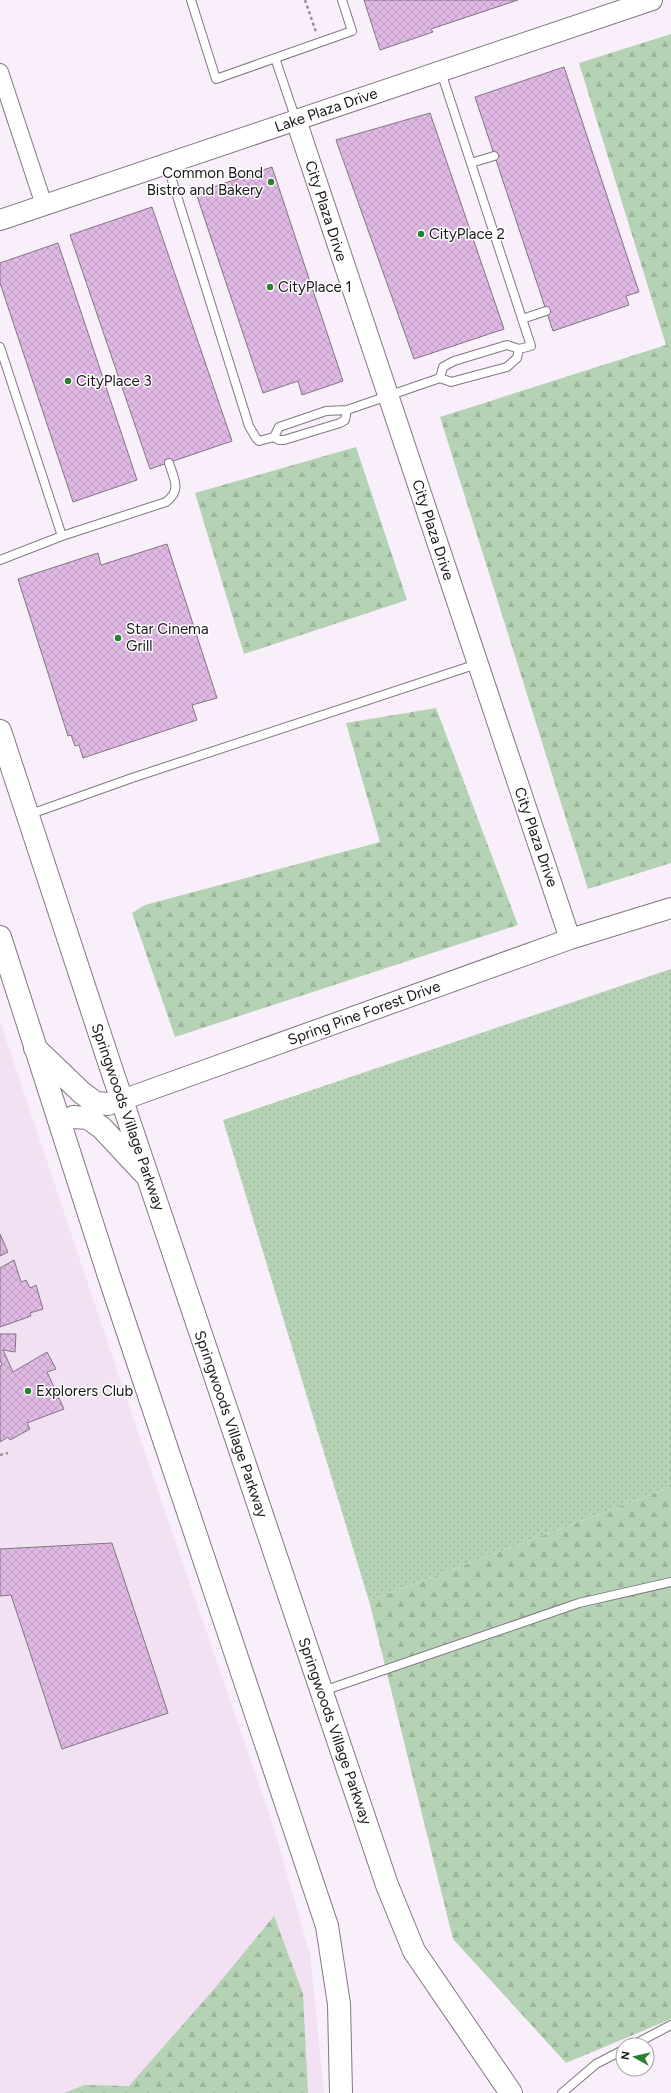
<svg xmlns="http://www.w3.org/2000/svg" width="671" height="2093" font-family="Figtree,sans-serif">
<defs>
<pattern id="grass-dots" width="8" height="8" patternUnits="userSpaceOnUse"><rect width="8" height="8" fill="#b5d2b4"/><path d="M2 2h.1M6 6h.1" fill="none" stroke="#9bb49a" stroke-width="1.8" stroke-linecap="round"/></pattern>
<pattern id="forest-firs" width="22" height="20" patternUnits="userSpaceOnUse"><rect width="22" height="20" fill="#b5d2b4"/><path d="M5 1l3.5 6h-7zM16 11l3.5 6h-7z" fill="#9bb49a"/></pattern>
<pattern id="building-cross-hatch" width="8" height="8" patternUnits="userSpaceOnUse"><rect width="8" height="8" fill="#dfb8e3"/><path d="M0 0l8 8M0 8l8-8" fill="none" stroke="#bf9dc2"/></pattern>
</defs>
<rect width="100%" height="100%" fill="#f9effa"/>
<!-- built -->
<path fill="#f1e1f2" d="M0,1021l135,403 139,404 36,126 14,139h-324z"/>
<!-- grass -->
<path fill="url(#grass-dots)" d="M671,969v518l-302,114 -146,-481z"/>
<!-- forest -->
<path fill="url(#forest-firs)" d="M671,34v829l-83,26 -148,-472 226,-72 -87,-282z
M356,447l51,153 -163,54 -49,-161z
M436,708l82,217 -343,112 -43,-124 13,-8 235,-63 -34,-119z
M671,1487v532l-105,44 -113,-124 -84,-338z
M274,1916l29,78 5,99h-244l21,-8 44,1 86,-98z"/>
<!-- building -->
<path fill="url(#building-cross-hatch)" stroke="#807781" d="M364,0h154l-87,29 2,3 -53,18z
M564,67l75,225 -13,4 3,9 -76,26 -78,-234z
M430,113l74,216 -90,30 -78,-219z
M272,167l71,214 -41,14 -4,-14 -35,12 -67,-200z
M152,207l80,234 -82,28 -80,-234z
M58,243l79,237 -64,22 -73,-219v-20z
M167,544l50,154 -25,7 5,15 -114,38 -4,-13 -4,1 -4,-11 -3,1 -50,-157 80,-26 3,12z
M0,1234l8,18 -8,4z
M14,1260l7,22 5,-2 4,8 6,-3 7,24 -13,4 1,3 -31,11v-59z
M0,1334h16l-1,18 -12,-2 10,22 34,-20 9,17 -9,3 17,37 -37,14 3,6 -20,11 -2,-3 -8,5v-76l2,-1 -2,-5z
M112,1543l56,170 -106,36 -51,-154 -11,1v-47z"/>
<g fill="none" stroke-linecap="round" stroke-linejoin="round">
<defs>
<path id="service" d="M191,0l25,79 136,-48 -10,-31
M275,58l21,62
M441,72l90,274 -12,3
M471,163l23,-7
M167,164l82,262 7,12 3,3 15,-4
M522,319l24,-8
M0,347l62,189
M347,410l-2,10 -5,3 -56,17h-5l-5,-3 5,-10 47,-16 21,-1 93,-32 11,4 56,-15 10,-9 2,-9 -12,-4 -53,16 -11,6 -3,11
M0,560l62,-24 104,-34c16,-12 8,-23 3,-39
M28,815l104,-37 345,-114
M323,1691l256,-88 92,-21
M633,2045l38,-20
M562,2093l34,-29 27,-14"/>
<path id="minor" d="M0,72l44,133"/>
<path id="tertiary" d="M296,120l274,819
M0,220l652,-220
M122,1100l448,-161 101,-31"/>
<path id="secondary" d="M0,731l110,334 277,820 27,66 97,142
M0,937l109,339 218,650 12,78 2,89
M35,1048l47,45 14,10 12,1
M73,1117l15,1 14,10 42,45"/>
</defs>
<!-- service casing -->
<use href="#service" stroke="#807781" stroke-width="10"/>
<!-- minor casing -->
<use href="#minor" stroke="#807781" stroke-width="18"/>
<!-- tertiary casing -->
<use href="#tertiary" stroke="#807781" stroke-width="22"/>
<!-- secondary casing -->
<use href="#secondary" stroke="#807781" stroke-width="24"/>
<!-- path -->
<path stroke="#958e96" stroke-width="2.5" stroke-dasharray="3 3" stroke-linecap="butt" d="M305,0l11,32
M0,1455l8,-2"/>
<!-- service -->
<use href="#service" stroke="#fff" stroke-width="8"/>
<!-- minor -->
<use href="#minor" stroke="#fff" stroke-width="16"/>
<!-- tertiary -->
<use href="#tertiary" stroke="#fff" stroke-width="20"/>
<!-- secondary -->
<use href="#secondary" stroke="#fff" stroke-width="22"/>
</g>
<!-- markers -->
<g fill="#278131" stroke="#fff" stroke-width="1.5">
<circle cx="271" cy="182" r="4"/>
<circle cx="421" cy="234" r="4"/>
<circle cx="270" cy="287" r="4"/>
<circle cx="68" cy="381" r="4"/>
<circle cx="118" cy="638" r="4"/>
<circle cx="28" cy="1391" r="4"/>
</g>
<g text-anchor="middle" stroke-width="3" stroke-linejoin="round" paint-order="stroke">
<!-- street labels -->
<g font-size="15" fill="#1b171b" stroke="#fff">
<text transform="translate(326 110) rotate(-19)" y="5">Lake Plaza Drive</text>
<text transform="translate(326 211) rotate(72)" y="5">City Plaza Drive</text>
<text transform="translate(433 530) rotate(72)" y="5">City Plaza Drive</text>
<text transform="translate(536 837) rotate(71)" y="5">City Plaza Drive</text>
<text transform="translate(364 1013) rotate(-20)" y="5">Spring Pine Forest Drive</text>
<text transform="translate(128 1117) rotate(71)" y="5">Springwoods Village Parkway</text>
<text transform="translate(231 1424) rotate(71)" y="5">Springwoods Village Parkway</text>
<text transform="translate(335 1731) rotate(71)" y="5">Springwoods Village Parkway</text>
</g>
<!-- poi labels -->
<g font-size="15" fill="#1b171b" stroke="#fff" text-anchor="start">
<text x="263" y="178" text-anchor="end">Common Bond<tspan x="263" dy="17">Bistro and Bakery</tspan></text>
<text x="429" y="239">CityPlace 2</text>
<text x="278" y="292">CityPlace 1</text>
<text x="76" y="386">CityPlace 3</text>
<text x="126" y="634">Star Cinema<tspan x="126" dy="17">Grill</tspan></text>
<text x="36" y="1396">Explorers Club</text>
</g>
</g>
<!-- north arrow -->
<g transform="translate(635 2057) rotate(278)"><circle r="19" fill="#ffffff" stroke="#a4a2a4"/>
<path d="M0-3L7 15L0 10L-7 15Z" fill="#278131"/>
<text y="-6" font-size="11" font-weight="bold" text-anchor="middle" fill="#1b171b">N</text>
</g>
</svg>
